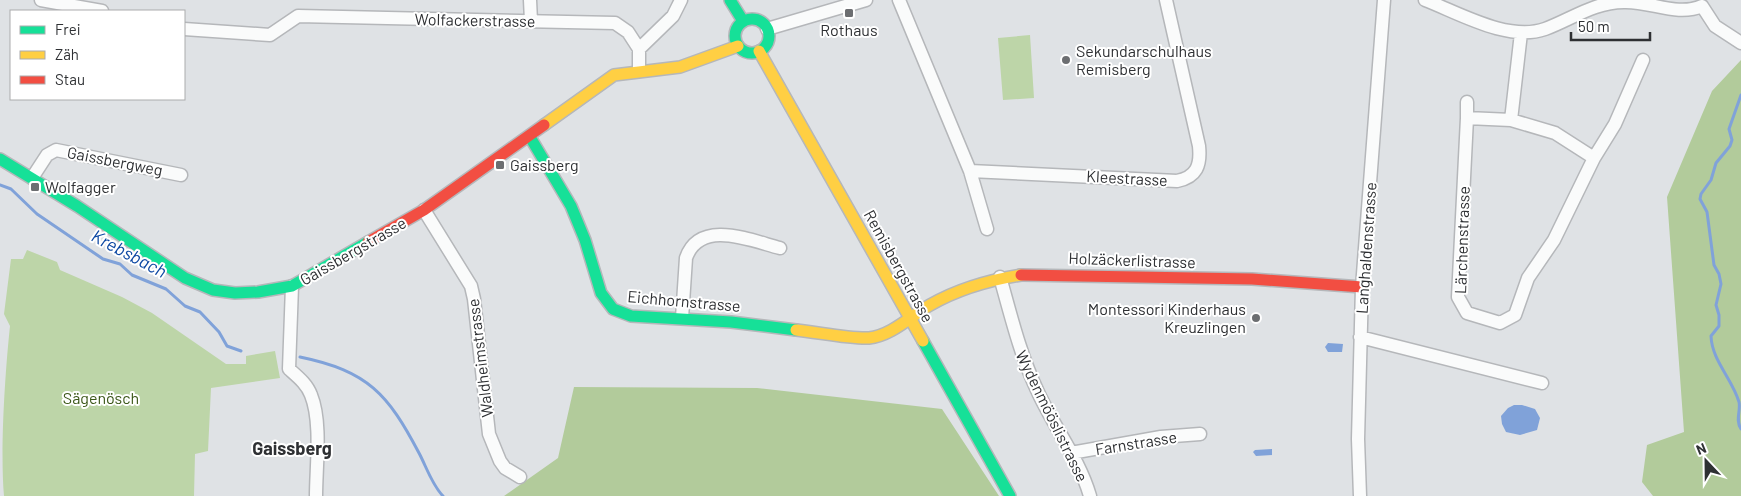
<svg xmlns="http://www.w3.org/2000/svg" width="1741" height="496" font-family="Barlow,sans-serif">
<rect width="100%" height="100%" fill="#dfe2e5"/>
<!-- green -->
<path fill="#bdd5a8" d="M1030,35l4,63 -31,2 -5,-62z
M27,250l30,12 3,8 62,27 30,16 74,51h20v-8l29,-5 5,27 -69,10 -3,63 -13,3 -1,42h-190c-4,-45 1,-123 6,-170l-6,-12 7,-55h12z"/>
<!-- forest -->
<path fill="#b2cb9b" d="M1741,60v436h-88l-11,-14 5,-37 37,-13 -17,-235 45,-106z
M574,387l183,1 185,21 57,87h-495l54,-38z"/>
<!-- water -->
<path fill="#80a2d9" d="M1328,343l15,1 -1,8h-14l-3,-5z
M1514,405h8l13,4 5,9 -3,12 -17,5 -14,-3 -4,-8 -1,-8 7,-8z
M1272,449v6l-16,1 -3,-4 2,-2z"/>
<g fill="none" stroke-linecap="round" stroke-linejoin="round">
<!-- stream -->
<path stroke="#80a2d9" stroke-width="3" d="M1741,95l-12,34 3,11 -2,6 -14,17 -5,17 -10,14 -1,5 7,13 7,53 5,9 2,10 -5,21 3,10v11l-8,10c1,25 21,42 28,66 2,8 -4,18 2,27
M0,185l11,4 26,25 66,45 17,5 12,11 34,14 19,17 15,6 19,20 8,14 14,5
M300,357c68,14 88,37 119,96 7,13 13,32 24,43"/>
<defs>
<path id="street" d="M41,0l61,11
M530,0l1,21
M899,0l71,171 17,58
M1425,0c34,13 83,42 120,29 27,-10 49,-27 79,-27 27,-1 53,15 78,4
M1702,6l13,20 26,17
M184,29l86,6 28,-19 317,7 13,9 11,17
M767,29l99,-29
M1521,33l-10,87 -44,-2 -9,179 9,16 33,10 15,-8 13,-37 26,-38 40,-82 21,-34 28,-64
M639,71v-22l34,-33 8,-16
M1467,102v16
M1511,120l44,13 39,25
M970,171l207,10c20,-4 24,-16 22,-35l-33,-146
M32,178l15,-23 9,-5 125,25
M424,210l47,76 3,13 15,135 11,27 5,7 15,9
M1000,277c11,39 20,77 37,113 16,36 42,68 53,106
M292,286l-3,83c9,8 18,15 22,26 11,27 5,72 5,101
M682,318l4,-60c14,-40 66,-17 94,-10
M1360,337l182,46
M1071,453l90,-16 39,-3
M1360,496l-2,-57 4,-152 22,-287"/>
<path id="fast" d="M730,0l13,21
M735 36a17 17 0 1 1 34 0a17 17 0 1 1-34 0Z
M530,137l41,69 14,34 16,53 12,16 18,7 100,6 65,8
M0,159l77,47 108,72 28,12 22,3 23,-1 34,-6 76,-44
M923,341l87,155"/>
<path id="slow" d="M759,51l164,290
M544,125l70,-50 66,-8 58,-21
M796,330c21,2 53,9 73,8 22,-2 42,-22 61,-33 28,-16 59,-25 91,-30"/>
<path id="jam" d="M368,242l56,-32 120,-85
M1021,275l231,4 110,8"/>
</defs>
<!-- street casing -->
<use href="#street" stroke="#b5b7ba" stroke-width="15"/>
<!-- fast casing -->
<use href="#fast" stroke="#b5b7ba" stroke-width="14"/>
<!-- slow casing -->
<use href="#slow" stroke="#b5b7ba" stroke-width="14"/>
<!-- jam casing -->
<use href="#jam" stroke="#b5b7ba" stroke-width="14"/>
<!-- street -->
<use href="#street" stroke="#fafbfb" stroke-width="12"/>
<!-- fast -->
<use href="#fast" stroke="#16e098" stroke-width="11"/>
<!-- slow -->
<use href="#slow" stroke="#ffcf43" stroke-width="11"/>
<!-- jam -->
<use href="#jam" stroke="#f24e42" stroke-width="11"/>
</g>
<!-- markers -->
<g fill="#6c6e71" stroke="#fff" stroke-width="2">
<rect x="844" y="8" width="10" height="10" rx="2.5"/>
<circle cx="1066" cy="60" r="5"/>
<rect x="495" y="160" width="10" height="10" rx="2.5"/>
<rect x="30" y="182" width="10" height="10" rx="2.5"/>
<circle cx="1256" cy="318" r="5"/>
</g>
<g text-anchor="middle" stroke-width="4" stroke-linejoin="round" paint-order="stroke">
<!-- street labels -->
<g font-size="16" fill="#2e3033" stroke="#fff">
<text transform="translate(475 20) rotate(1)" y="6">Wolfackerstrasse</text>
<text transform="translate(115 161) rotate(11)" y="6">Gaissbergweg</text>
<text transform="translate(1127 178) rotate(3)" y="6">Kleestrasse</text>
<text transform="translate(1462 240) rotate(-88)" y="6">Lärchenstrasse</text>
<text transform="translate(1366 248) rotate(-86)" y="6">Langhaldenstrasse</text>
<text transform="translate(353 251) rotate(-30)" y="6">Gaissbergstrasse</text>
<text transform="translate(1132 260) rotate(2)" y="6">Holzäckerlistrasse</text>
<text transform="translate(899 266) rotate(61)" y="6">Remisbergstrasse</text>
<text transform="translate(684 301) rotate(5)" y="6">Eichhornstrasse</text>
<text transform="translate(480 358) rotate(-97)" y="6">Waldheimstrasse</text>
<text transform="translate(1052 416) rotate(64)" y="6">Wydenmööslistrasse</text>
<text transform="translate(1136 443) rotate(-9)" y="6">Farnstrasse</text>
</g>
<!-- poi labels -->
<g font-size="16" fill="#2e3033" stroke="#fff" text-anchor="start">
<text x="849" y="36" text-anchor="middle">Rothaus</text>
<text x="1076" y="57">Sekundarschulhaus<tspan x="1076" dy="18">Remisberg</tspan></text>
<text x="510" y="171">Gaissberg</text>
<text x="45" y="193">Wolfagger</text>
<text x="1246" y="315" text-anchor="end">Montessori Kinderhaus<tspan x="1246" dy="18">Kreuzlingen</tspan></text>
</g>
<!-- park labels -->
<g font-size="16" fill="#3a5617" stroke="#fff">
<text x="101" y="404">Sägenösch</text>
</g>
<!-- water labels -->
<g font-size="18" font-style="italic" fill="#0d48a3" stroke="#fff">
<text transform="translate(129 254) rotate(28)" y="6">Krebsbach</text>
</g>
<!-- neighbourhood labels -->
<g font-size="18" font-weight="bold" fill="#2e3033" stroke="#fff">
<text x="292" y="455">Gaissberg</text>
</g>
</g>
<!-- legend -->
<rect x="10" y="10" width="175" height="90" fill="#ffffff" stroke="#abacad"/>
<rect x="20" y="26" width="25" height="8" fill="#16e098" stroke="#abacad"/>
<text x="55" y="35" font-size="15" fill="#2e3033">Frei</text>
<rect x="20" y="51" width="25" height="8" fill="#ffcf43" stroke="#abacad"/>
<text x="55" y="60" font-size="15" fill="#2e3033">Zäh</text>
<rect x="20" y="76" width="25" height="8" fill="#f24e42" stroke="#abacad"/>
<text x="55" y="85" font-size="15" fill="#2e3033">Stau</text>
<!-- north arrow -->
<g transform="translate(1706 461) rotate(338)" stroke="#ffffff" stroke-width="4" paint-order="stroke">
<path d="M0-4L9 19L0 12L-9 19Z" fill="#2e3033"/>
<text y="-8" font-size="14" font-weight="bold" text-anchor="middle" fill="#2e3033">N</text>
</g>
<!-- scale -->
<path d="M1571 32v8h79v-8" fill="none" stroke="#2e3033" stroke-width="2.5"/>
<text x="1578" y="32" font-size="15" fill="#2e3033" stroke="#ffffff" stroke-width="4" paint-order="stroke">50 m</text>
</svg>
